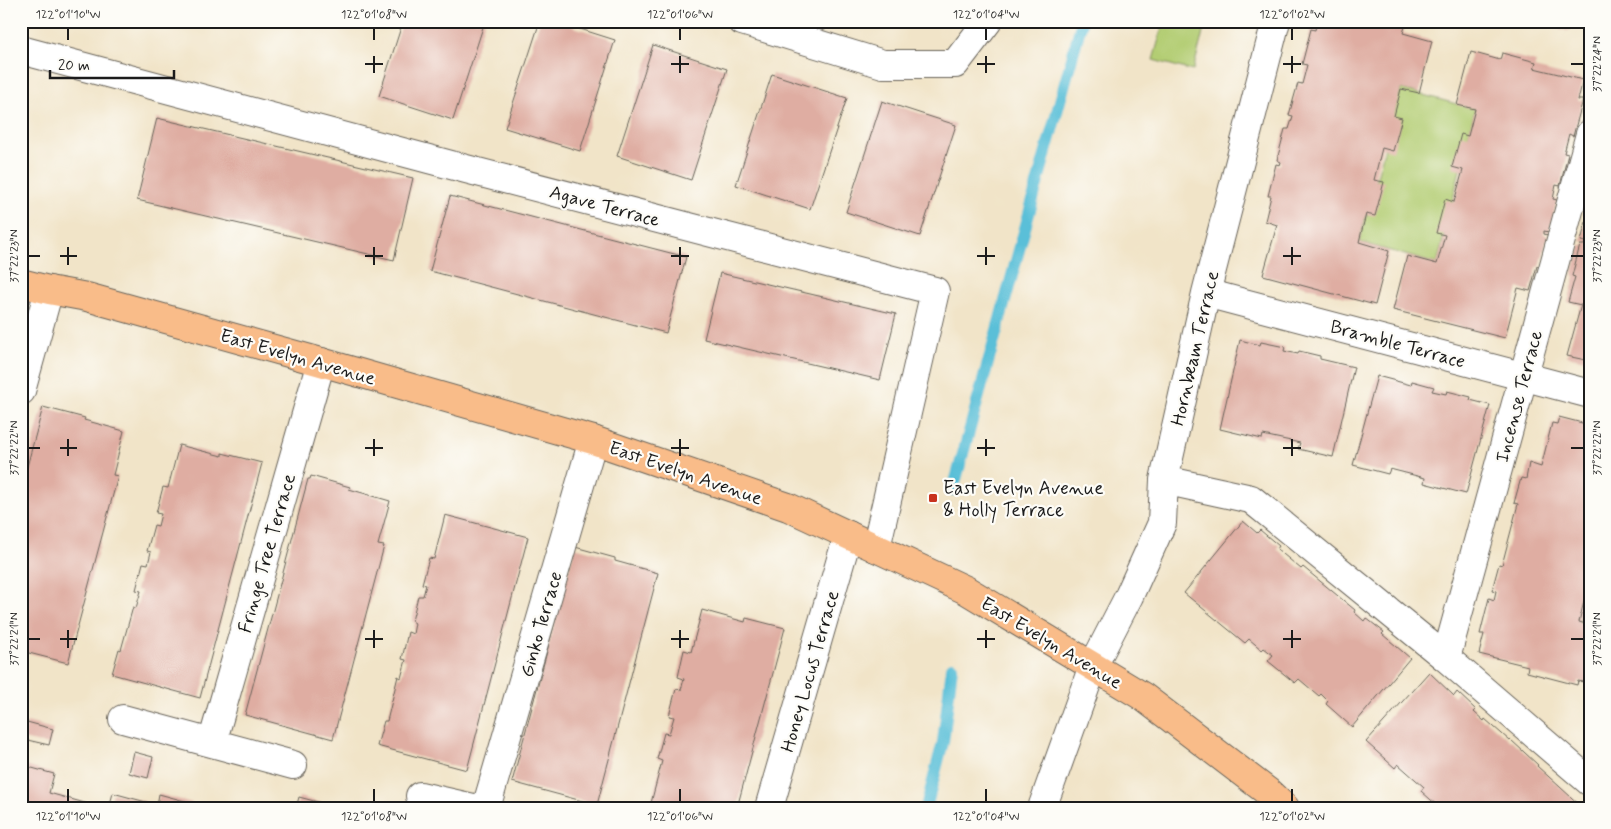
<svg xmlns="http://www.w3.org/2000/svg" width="1611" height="829" font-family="Mynerve,sans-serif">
<rect width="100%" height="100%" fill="#fdfcf7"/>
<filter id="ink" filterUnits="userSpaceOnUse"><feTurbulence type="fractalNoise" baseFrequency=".02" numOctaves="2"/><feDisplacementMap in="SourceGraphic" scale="10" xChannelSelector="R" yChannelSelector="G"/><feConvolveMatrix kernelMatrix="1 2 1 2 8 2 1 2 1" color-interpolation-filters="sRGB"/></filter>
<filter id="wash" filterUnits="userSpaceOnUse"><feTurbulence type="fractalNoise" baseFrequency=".0096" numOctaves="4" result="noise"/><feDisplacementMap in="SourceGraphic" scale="20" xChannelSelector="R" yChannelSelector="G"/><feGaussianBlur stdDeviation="1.12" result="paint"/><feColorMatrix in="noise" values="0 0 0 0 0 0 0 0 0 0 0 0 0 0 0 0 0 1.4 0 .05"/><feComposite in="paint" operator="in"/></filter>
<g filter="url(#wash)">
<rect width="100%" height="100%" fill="#f1e4c8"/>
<!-- green -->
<path fill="#b3cd73" stroke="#687448" d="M1164,21h42l-13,50 -40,-11z
M1401,89l74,20 -38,155 -78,-22z
M1590,583v44l-11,-5z"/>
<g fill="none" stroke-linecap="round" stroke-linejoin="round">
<!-- stream -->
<path stroke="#5abfd8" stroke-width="12" d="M953,490l129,-469
M926,808l17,-66 9,-75"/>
</g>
<g id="blocks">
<!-- building -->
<path fill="#dfada2" d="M403,21h82l-32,99 -74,-24z
M540,21h15l60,19 -35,111 -75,-23z
M1317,21h40l13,3 1,-3h12l22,6 -2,6 29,8 -13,52 -18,-4 -7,27 8,2 -9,33 -11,-3 -8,32 10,2 -9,34 -9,-2 -7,28 30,9 -14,54 -112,-30 14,-50 -12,-4 6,-25h-3l8,-32 4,1 1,-3 -4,-2 8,-31h4l4,-13 -4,-1 9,-32 4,1 5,-19 -5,-1 9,-35 4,1z
M1532,21h58v9l-19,-5 -3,6z
M653,45l74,24 -36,111 -74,-24z
M1471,52l29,8 2,-7 34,9 -2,6 49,12 -5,20h5l-10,36 -4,-2 -5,19 4,1 -8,32 -4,-1 -3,14 4,1 -8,32 -5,-1v3l4,1 -8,32 -3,-1 -7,25 -12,-3 -13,50 -112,-28 14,-54 30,8 8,-29 -9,-2 9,-34 9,3 9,-32 -11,-3 9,-33 7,2 7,-27 -18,-4z
M772,74l75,24 -37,111 -74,-24z
M882,101l74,24 -36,111 -74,-24z
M157,118l256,60 -19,82 -257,-60z
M450,196l236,61 -20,76 -236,-62z
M1589,210h1v151l-23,-5 14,-51 -13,-3 7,-25 -3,-1 8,-31h4l2,-3 -5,-1z
M720,273l176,41 -16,66 -176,-41z
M1240,340l20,5 1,-3 24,5 -1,4 14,3 1,-3 21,5v3l34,8 -21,90 -35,-8 2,-6 -37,-8 -1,4 -42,-10z
M1377,376l34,9 1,-4 22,6 -2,4 14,3 1,-3 24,6 -1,3 20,5 -24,89 -42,-11 1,-5 -35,-9 -2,5 -35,-9z
M43,407l42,11 -1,2 40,11 -11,44 5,1 -50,187 -47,-12v-162z
M1559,417l31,8v165l-3,-1 -8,33 11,3v58l-12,-2 -1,4 -50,-13 1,-6 -49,-12 5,-20h-4l9,-36 5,2 2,-9 -4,-1 7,-26 3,1 16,-61 -4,-1 7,-25 5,1 3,-16 12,4 11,-44 5,1z
M179,445l43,11v-3l40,10 -62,235 -88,-24 7,-25 2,1 12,-43 3,1 5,-17 -5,-1 7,-27 5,1 3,-12 -4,-1 7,-26 4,1 3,-12 -5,-1 7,-26 5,1z
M311,476l39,11 -1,2 41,12 -12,44 6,1 -51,193 -88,-24 63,-236h2z
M445,515l83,22 -61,233 -90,-24 7,-25h3l11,-45 3,2 5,-18 -4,-1 6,-27 5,2 2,-11 -3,-2 6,-25h5l3,-11 -4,-1 7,-26 5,1z
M1243,521l14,12 3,-3 19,16 -2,3 24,20 2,-2 52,43 -1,2 10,9 2,-3 18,14 -2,2 28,24 -58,69 -26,-23 2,-3 -7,-7 -2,2 -20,-17 -4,4 -27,-22 5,-6 -9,-7 -2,2 -13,-11 -4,4 -61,-50z
M575,547l40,11v3l43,12 -61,232 -85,-23z
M702,610l43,12 1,-4 39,10 -48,180h-69l-17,-5 11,-42 -5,-2 7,-26 5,1 5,-17 -5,-1 7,-27 5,1 3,-11 -6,-2 6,-27 7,2z
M1429,672l25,24 3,-4 19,18 -2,2 10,9 1,-2 25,22 1,-1 27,25 -1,1 46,42h-143l-19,-17 3,-4 -26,-23 -3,4 -29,-26z
M27,722l26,7 -4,16 -26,-6z
M134,752l19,5 -5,21 -19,-5z
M21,765l33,9 -5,19 43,12 -1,3h-70z
M113,793l44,12 2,-11 33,9 -1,5h-82z
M299,797l30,8 -1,3h-32z"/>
</g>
</g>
<g filter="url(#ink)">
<use href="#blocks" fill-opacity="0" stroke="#676258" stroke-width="1"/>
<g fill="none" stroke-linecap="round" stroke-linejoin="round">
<defs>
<path id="minor" d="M742,21l141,43h72l33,-43
M21,50l445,119 469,122 -59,257
M1206,293l384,101
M21,391l28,-101
M1164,480l87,19 195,159 144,124
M1446,658l144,-524
M123,719l170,46
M212,743l109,-381
M420,796l53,12
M486,808l107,-368
M769,808l79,-273
M1042,808l51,-142 36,-70 33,-73 2,-43 42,-187 70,-272"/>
<path id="major" d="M21,283l28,7 38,7 234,65 272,78 195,67 178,83 176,106 126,96 17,16"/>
</defs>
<!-- minor casing -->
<use href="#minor" stroke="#676258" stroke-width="30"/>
<!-- major casing -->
<use href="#major" stroke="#676258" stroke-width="30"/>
<!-- minor -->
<use href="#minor" stroke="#fff" stroke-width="28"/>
<!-- major -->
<use href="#major" stroke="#f9bc89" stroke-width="28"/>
</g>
</g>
<!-- ticks -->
<path fill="none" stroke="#1c1c1c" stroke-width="2" d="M68,28v12M374,28v12M680,28v12M986,28v12M1292,28v12M374,56v17M680,56v17M986,56v17M1292,56v17M365,64h18M671,64h18M977,64h18M1283,64h18M1571,64h13M68,247v18M374,247v18M680,247v18M986,247v18M1292,247v18M28,256h12M60,256h17M365,256h18M671,256h18M977,256h18M1283,256h18M1571,256h13M68,439v17M374,439v17M680,439v17M986,439v17M1292,439v17M28,448h12M60,448h17M365,448h18M671,448h18M977,448h18M1283,448h18M1571,448h13M68,630v18M374,630v18M680,630v18M986,630v18M1292,630v18M28,639h12M60,639h17M365,639h18M671,639h18M977,639h18M1283,639h18M1571,639h13M68,789v13M374,789v13M680,789v13M986,789v13M1292,789v13"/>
<!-- markers -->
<rect fill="#c8321e" stroke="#fdfcf7" stroke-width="2" x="928" y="493" width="10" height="10" rx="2.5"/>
<g text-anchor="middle" stroke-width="4.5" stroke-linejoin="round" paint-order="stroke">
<!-- street labels -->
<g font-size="19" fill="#1c1c1c" stroke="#fdfcf7">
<text transform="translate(605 205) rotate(15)" y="7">Agave Terrace</text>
<text transform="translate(1398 343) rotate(15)" y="7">Bramble Terrace</text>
<text transform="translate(1194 348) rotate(-77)" y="7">Hornbeam Terrace</text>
<text transform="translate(298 356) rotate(16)" y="7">East Evelyn Avenue</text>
<text transform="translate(1518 396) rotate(-75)" y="7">Incense Terrace</text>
<text transform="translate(686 472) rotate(19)" y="7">East Evelyn Avenue</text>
<text transform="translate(266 553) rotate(-74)" y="7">Fringe Tree Terrace</text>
<text transform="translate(540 624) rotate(-74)" y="7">Ginko Terrace</text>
<text transform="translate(1052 642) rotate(31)" y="7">East Evelyn Avenue</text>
<text transform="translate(809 671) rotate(-74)" y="7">Honey Locus Terrace</text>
</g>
<!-- poi labels -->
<g font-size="19" fill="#1c1c1c" stroke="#fdfcf7" text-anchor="start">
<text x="943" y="494">East Evelyn Avenue<tspan x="943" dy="22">&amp; Holly Terrace</tspan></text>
</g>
</g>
<!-- margin -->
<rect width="1611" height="829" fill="none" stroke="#fdfcf7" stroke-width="55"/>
<!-- scale -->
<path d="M50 70v8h124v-8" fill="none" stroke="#1c1c1c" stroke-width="2.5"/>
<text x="58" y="70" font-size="15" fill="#1c1c1c" stroke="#fdfcf7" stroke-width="4" paint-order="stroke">20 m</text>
<rect x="28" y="28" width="1556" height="774" fill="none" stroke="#1c1c1c" stroke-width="2"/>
<g font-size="12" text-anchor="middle" fill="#1c1c1c">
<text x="68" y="18">122°01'10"W</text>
<text x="374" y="18">122°01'08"W</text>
<text x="680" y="18">122°01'06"W</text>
<text x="986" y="18">122°01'04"W</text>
<text x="1292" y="18">122°01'02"W</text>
<text transform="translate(1597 64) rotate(-90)" y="4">37°22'24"N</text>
<text transform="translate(14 256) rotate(-90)" y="4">37°22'23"N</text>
<text transform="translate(1597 256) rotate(-90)" y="4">37°22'23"N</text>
<text transform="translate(14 448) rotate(-90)" y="4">37°22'22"N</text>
<text transform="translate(1597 448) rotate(-90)" y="4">37°22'22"N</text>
<text transform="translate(14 639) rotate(-90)" y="4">37°22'21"N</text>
<text transform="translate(1597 639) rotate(-90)" y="4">37°22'21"N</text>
<text x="68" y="820">122°01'10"W</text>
<text x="374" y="820">122°01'08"W</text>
<text x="680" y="820">122°01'06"W</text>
<text x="986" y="820">122°01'04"W</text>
<text x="1292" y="820">122°01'02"W</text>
</g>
</svg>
